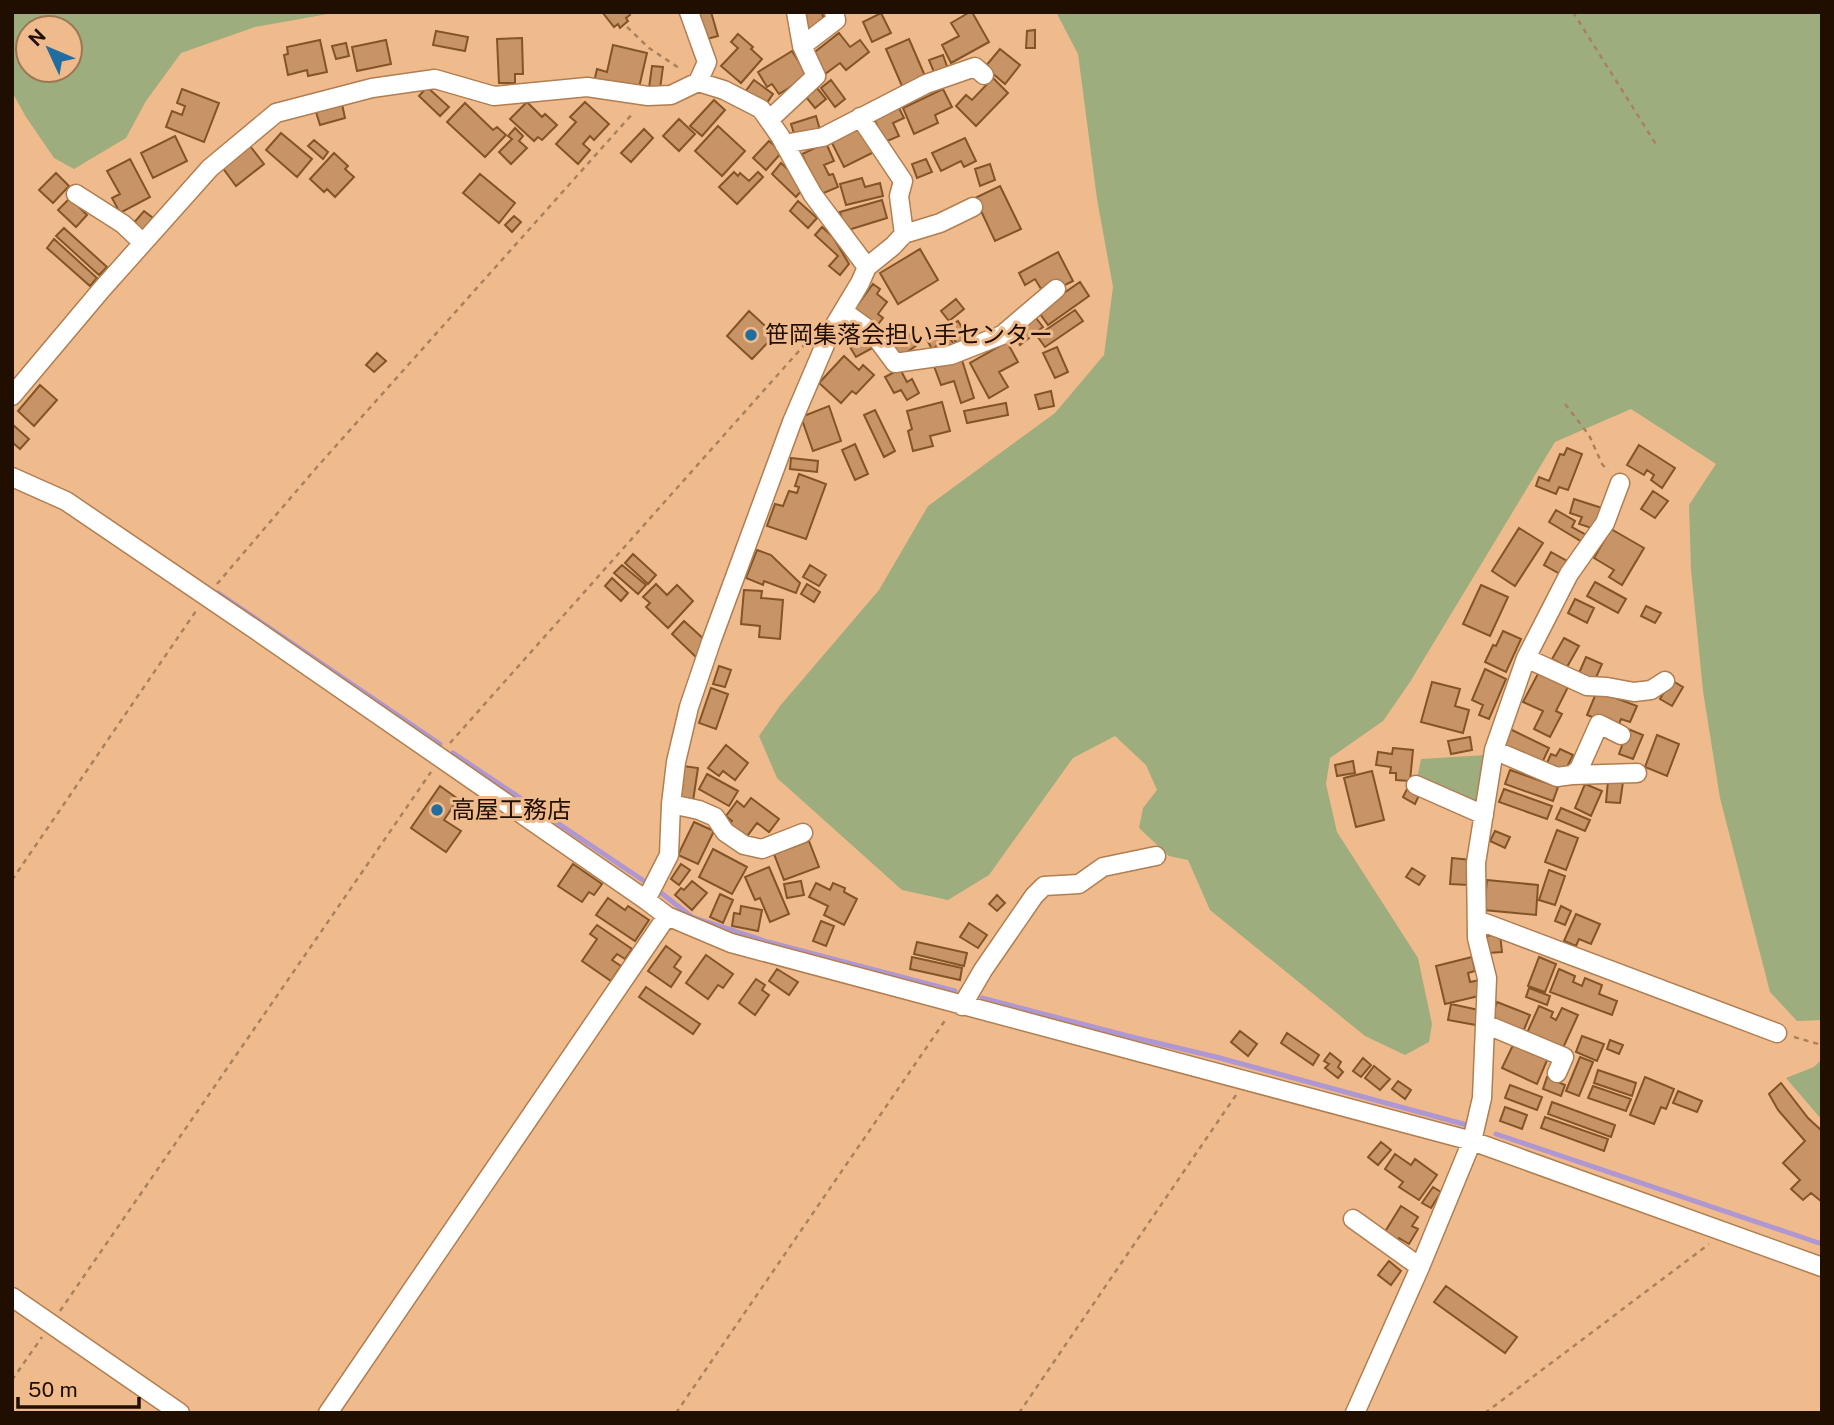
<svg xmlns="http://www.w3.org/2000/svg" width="1834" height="1425" font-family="'Public Sans','Noto Sans JP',sans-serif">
<rect width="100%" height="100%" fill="#f0bb8c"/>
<!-- green -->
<path fill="#9dad7d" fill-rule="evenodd" d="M12,12h327l-84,15 -74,26 -35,48 -20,37 -52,31 -20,-11 -28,-41 -14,-25zM70,28v42h-42v-42z
M1056,12h766v1008l-25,1 -27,-29 -50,-194 -17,-107 -12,-121 -2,-65 27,-41 -85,-55 -76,33 -145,240 -27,39 -53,37 -4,26 11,48 81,126 14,66 -3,18 -24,13 -40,-19 -155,-126 -22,-50 -19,-4 -30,-28 4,-20 14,-18 -11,-25 -31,-29 -42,22 -84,117 -41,25 -46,-10 -125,-112 -18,-42 21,-30 99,-116 49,-84 127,-93 49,-58 9,-68 -16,-88 -19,-145z
M1487,755l-5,50 -65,-26 4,-20z
M1822,1059v61l-36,-42 28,-11z"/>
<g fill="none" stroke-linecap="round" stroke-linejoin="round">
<!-- stream -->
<path stroke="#af97d2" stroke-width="5" d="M218,593l222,151
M453,753l194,130
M660,892l32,25 76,25 187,49
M982,998l150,39 84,20 251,68
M1496,1134l326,110"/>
</g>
<!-- building -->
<path fill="#c89466" stroke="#835426" stroke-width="2" d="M604,12h25l1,3 -4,3 2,3 -8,7 -2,-4 -4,3 -11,-14z
M699,12h12l7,24 -11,3z
M802,12h20l3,13 -19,4z
M970,12h2l17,30 -38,21 -9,-18 17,-9 -8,-13z
M881,13l10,20 -19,9 -9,-20z
M1035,30v18h-9l1,-17z
M436,31l32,6 -3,14 -32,-6z
M839,33l11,14 10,-7 9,12 -23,18 -6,-7 -15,11 -14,-19z
M738,34l15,13 -2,2 11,10 -21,24 -20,-17 17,-18 -7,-6z
M522,38l1,36h-8v9h-16l-2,-44z
M909,39l16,37 -23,10 -16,-37z
M320,40l7,32 -19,4 -1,-6 -19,5 -4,-20 4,-1 -1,-7z
M386,40l5,24 -34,7 -5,-24z
M346,43l3,13 -13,3 -4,-13z
M613,45l34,8 -9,39 -44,-10 3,-13 10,3z
M1000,49l20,16 -15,19 -20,-17z
M792,51l16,25 -29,18 -7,-10 -5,3 -9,-15z
M943,55l6,17 -13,5 -7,-17z
M652,66l11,1 -3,22 -11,-1z
M993,78l15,15 -32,33 -20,-20 10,-11 6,5z
M754,80l19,14 -9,13 -19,-15z
M831,80l14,19 -10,8 -14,-19z
M427,87l22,20 -9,9 -21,-20z
M817,88l9,11 -11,9 -9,-11z
M182,89l37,14 -15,39 -38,-15 6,-16 10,4 3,-9 -8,-3z
M943,89l9,18 -17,8 3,8 -24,11 -11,-26z
M714,100l11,10 -23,26 -12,-10z
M527,102l15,15 3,-3 12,11 -15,15 -4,-3 -4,4 -24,-22z
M585,102l24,22 -15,16 -4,-4 -7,8 7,6 -12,14 -22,-20 20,-22 -6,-5z
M465,103l28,27 4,-3 9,8 -21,22 -38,-35z
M342,104l3,14 -25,7 -4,-13z
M899,108l5,10 -11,5 6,13 -14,6 -11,-23z
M816,116l4,14 -25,7 -4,-13z
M679,119l16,15 -16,17 -16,-15z
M860,125l14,27 -30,15 -13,-26z
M718,126l27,25 -23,25 -27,-25z
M515,128l8,8 -4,5 8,7 -16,16 -12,-12 13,-13 -4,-3z
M644,129l9,9 -22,24 -10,-9z
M281,133l31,26 -15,18 -31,-27z
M175,136l12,25 -34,17 -12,-25z
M965,138l11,23 -12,6 -3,-6 -20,10 -9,-18z
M314,140l14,12 -5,7 -15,-13z
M769,141l13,11 -16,18 -13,-12z
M826,143l8,18 -10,4 5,10 4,-1 5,13 -19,8 -17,-41z
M250,146l14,18 -28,22 -14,-19z
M334,153l14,13 -3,3 9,8 -19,20 -8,-8 -3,3 -14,-13z
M130,159l20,38 -30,16 -8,-15 8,-4 -13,-23z
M926,159l6,13 -15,6 -5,-14z
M781,163l13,12 7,16 -5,6 -24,-23z
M990,164l5,16 -15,6 -5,-17z
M734,172l4,4 2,-3 9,8 9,-9 5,5 -26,27 -18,-17z
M56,173l13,13 -16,17 -14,-13z
M480,174l35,29 -16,20 -36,-30z
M862,178l3,9 15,-4 3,13 -37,9 -6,-21z
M1000,186l21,43 -26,12 -20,-43z
M70,198l17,17 -11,12 -18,-17z
M882,200l5,18 -42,13 -5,-19z
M798,201l19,17 -9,10 -18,-17z
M144,211l9,7 -13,15 -8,-8z
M514,216l7,6 -9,10 -7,-7z
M822,227l11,10 16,27 -9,11 -11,-9 9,-10 -23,-21z
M64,228l43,39 -8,8 -43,-39z
M54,239l43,39 -7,8 -43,-38z
M920,249l18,31 -40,24 -18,-31z
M1058,252l15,29 -12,6 -3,-7 -17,9 -6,-10 -10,6 -6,-12z
M1080,282l9,14 -41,29 -10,-14z
M873,284l7,5 -3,5 10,8 -9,12 5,4 -8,10 -22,-17z
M956,299l8,10 -15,12 -8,-10z
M1075,310l8,11 -38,26 -8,-11z
M749,311l26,24 -23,24 -25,-23z
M1036,318l7,9 -23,18 -6,-9z
M958,321l10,16 -11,7 -10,-16z
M902,325l15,20 -18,13 -15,-20z
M944,329l11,17 -12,7 -5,-8 -6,4 -5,-9z
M870,335l6,11 -20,11 -6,-10z
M1007,342l11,20 -19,10 9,15 -19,11 -19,-35z
M1057,347l11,25 -13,6 -12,-25z
M377,353l9,8 -12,11 -8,-7z
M844,356l15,14 4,-5 11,10 -18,19 -4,-3 -11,12 -22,-20z
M961,357l13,41 -13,5 -7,-22 -13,4 -7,-19z
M900,369l7,13 5,-3 7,14 -12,7 -6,-10 -7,3 -9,-16z
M40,385l17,15 -23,26 -16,-15z
M1051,391l3,15 -15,3 -4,-14z
M942,402l8,29 -20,5 3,10 -20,5 -5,-20 4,-2 -5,-18z
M1006,403l2,12 -41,8 -3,-12z
M829,406l12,35 -28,10 -12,-34z
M875,410l20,41 -11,6 -20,-42z
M12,424l17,15 -9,10 -8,-7z
M855,444l13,30 -13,6 -13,-30z
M1639,445l36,23 -13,20 -11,-8 3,-5 -7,-5 -3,5 -17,-10z
M1567,448l15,6 -14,36 -9,-3 -3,7 -20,-8 3,-9 10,4 11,-27 4,1z
M791,458l27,3 -1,11 -27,-3z
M799,474l27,10 -20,55 -39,-13 8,-22 8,2 6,-15 8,2 2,-6 -4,-1z
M1653,491l15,10 -13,17 -14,-9z
M1574,499l31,10 -7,21 -19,-6 3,-7 -12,-4z
M1556,510l19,11 -3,6 16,9 -4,7 -35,-21z
M1519,528l24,15 -28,43 -23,-15z
M1611,529l33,19 -22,37 -13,-8 5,-7 -20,-12z
M757,550l14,5 29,28 -4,10 -32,-12 -1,4 -17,-7z
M1551,552l16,9 -7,13 -16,-9z
M633,554l23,21 -8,9 -23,-21z
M622,565l24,20 -8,9 -24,-21z
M810,565l16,10 -7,11 -16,-9z
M612,578l16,15 -7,8 -16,-15z
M1595,582l31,17 -8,14 -31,-17z
M656,584l11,11 10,-10 16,16 -25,27 -22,-21 4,-4 -7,-6z
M807,584l13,8 -6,10 -13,-8z
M1481,585l27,12 -18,39 -27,-12z
M744,590l18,1 -1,7 22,2 -3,39 -21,-2 1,-11 -19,-2z
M1575,599l19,9 -7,15 -19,-10z
M1646,606l15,7 -6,10 -14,-7z
M684,621l22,20 -8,18 -26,-25z
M1503,631l18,8 -15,33 -21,-10 8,-17 3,1z
M1564,638l15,8 -12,21 -15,-8z
M1586,657l16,7 -7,16 -16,-7z
M719,666l12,4 -6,17 -12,-3z
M1485,669l21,10 -17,40 -10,-4 4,-10 -11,-5z
M1540,670l29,15 -13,26 6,3 -12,23 -16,-8 9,-18 -20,-9z
M1671,680l12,7 -11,19 -12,-7z
M1432,682l28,7 -5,17 14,4 -6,23 -42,-11z
M711,688l17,6 -12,35 -17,-6z
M1597,691l40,15 -7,16 -9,-3 -3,8 -31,-12z
M1510,729l39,19 -8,17 -39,-18z
M1628,729l15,6 -10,24 -14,-5z
M1657,735l22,9 -12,32 -22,-9z
M1470,737l2,13 -21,4 -3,-13z
M726,745l22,18 -13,17 -12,-9 -4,5 -11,-8z
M1393,748l20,2 -3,31 -14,-1v-7h-6l1,-6 -15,-2 2,-13 14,2z
M1560,749l13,6 -9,18 -18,-8 5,-11 5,2z
M1353,761l2,12 -18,3 -2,-11z
M683,766l15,2 -5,33 -14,-2z
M1510,770l48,17 -5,14 -48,-17z
M1372,771l12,49 -28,7 -12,-49z
M707,774l31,17 -9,15 -30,-17z
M1608,781l15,1 -3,21 -14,-1z
M1585,784l17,7 -11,25 -16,-8z
M440,786l18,13 -14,21 17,11 -15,21 -35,-24z
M1408,787l12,6 -5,11 -12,-7z
M1504,789l48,17 -5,13 -48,-17z
M751,798l28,21 -10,13 -12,-9 -12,16 -17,-13 4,-5 -6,-5 11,-15 7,6z
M1561,808l29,12 -5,11 -29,-12z
M694,822l20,9 -16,33 -20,-9z
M1557,830l21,8 -12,32 -21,-8z
M1495,831l15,6 -5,11 -15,-7z
M809,841l10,26 -35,13 -10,-26z
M713,849l34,18 -15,27 -33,-17z
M1452,858l19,2 -2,25 -19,-1z
M573,864l29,20 -8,11 -5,-3 -7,10 -24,-16z
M681,864l9,6 -11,15 -8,-6z
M769,867l20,47 -19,8 -10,-24 -5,2 -10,-23z
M1412,868l13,8 -6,9 -13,-8z
M1549,870l16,6 -10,29 -16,-5z
M1487,880l51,5 -2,30 -52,-5z
M692,881l15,12 -15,17 -17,-15 6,-7 3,2z
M801,881l3,14 -17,3 -3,-14z
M816,883l14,7 3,-7 12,5 -1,4 13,7 -13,26 -20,-10 4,-9 -19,-9z
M720,894l13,6 -10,23 -13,-6z
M997,895l8,8 -8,8 -8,-7z
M608,898l17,12 3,-4 21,14 -14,21 -39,-26z
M741,906l21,4 -4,21 -26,-5 2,-13 6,1z
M1561,906l10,5 -6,14 -10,-4z
M1576,914l24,10 -9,20 -12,-5 -3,7 -12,-5z
M821,921l13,5 -8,20 -13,-5z
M969,923l18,12 -9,13 -18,-11z
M597,925l35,24 -7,10 -8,-5 -5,6 9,6 -10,15 -29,-20 15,-22 -7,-5z
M1500,934l2,18 -14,1 -2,-17z
M917,942l50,11 -3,13 -50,-12z
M666,946l15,11 -7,10 7,5 -10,15 -23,-16z
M706,955l27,19 -10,14 -5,-3 -10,14 -22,-16z
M912,957l50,11 -2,12 -50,-11z
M1472,957l3,14 -7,2 2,9 10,-2 3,15 -38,9 -9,-38z
M1539,957l17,7 -11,28 -17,-6z
M777,969l21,13 -9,13 -20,-14z
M1559,969l16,7 -2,6 9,4 3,-8 17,7 -3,9 18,7 -5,14 -62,-23z
M756,979l9,6 -3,5 7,5 -14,20 -16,-12z
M646,987l54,37 -7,10 -54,-37z
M1529,988l21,8 -3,9 -21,-8z
M1497,1002l33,13 -7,17 -32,-13z
M1451,1004l28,6 -3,15 -28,-5z
M1539,1006l14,6 -2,5 5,3 6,-12 16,7 -15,33 -36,-15z
M1240,1031l17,13 -9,12 -17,-14z
M1287,1033l32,22 -6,10 -32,-22z
M1582,1036l22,8 -7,17 -21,-9z
M1610,1040l13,5 -4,9 -12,-5z
M1514,1043l34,15 -11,26 -35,-16z
M1330,1053l11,9 -3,5 5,5 -5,6 -13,-10 4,-4 -5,-3z
M1580,1057l13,5 -14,34 -13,-5z
M1363,1058l8,7 -10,12 -8,-6z
M1374,1066l16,13 -10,11 -15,-12z
M1598,1070l38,13 -4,13 -38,-13z
M1547,1077l18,8 -4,11 -18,-7z
M1645,1077l29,12 -8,20 -5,-2 -7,17 -24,-9z
M1398,1081l13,9 -6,9 -13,-10z
M1781,1083l27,35 14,13v71l-11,-9 -8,7 -12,-11 9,-9 -17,-17 22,-22 -27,-31 -9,-16z
M1510,1085l32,12 -5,13 -32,-12z
M1593,1086l38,13 -5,12 -38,-13z
M1678,1091l24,10 -5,11 -24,-9z
M1552,1102l63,23 -4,12 -63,-23z
M1505,1107l22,8 -5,14 -22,-8z
M1545,1117l63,22 -4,12 -63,-23z
M1381,1142l10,8 -13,15 -10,-8z
M1395,1154l16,11 4,-6 22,16 -18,25 -20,-13 4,-5 -18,-13z
M1433,1187l8,5 -10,16 -9,-5z
M1401,1206l17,11 -6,9 6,3 -9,15 -10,-6 -3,5 -13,-8z
M1389,1261l12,10 -10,14 -13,-10z
M1446,1286l71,51 -12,16 -71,-51z"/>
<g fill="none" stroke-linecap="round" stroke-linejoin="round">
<defs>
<path id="minor" d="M689,12l18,50 -9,20
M796,12l6,34
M860,117l43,64 -4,15 5,38
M769,120l47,-44 -14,-30 34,-26 -2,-8
M784,144l39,-7 103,-53 49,-17 9,8
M76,194l47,30 20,19
M867,267l26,-21 11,-12 36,-11 33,-16
M843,311l29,21 23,31 56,-8 51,-20 54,-46
M12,396l90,-107 108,-121 66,-55 96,-25 63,-9 59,17 93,-9 61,9 23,-1 27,-13 26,8 37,19 19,27 33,59 54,72 -7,16 -30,50 -38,89 -81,220 -22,65 -13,55 -5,42 -2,51 -23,45
M12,477l54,24 187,127 393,272 21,16 64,27 741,198 350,126
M1526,658l61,28 20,1 27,5 17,-2 14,-9
M1494,750l63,27 15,-2 7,-6 20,-45 22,11
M1572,775l65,-2
M1416,785l68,30
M671,804l28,6 16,7 10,15 19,13 18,4 41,-16
M1477,920l300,113
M962,1006l21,-36 51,-74 10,-10 35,-2 24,-17 53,-11
M1485,1024l79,33 -7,16
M1353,1219l67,48
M12,1297l168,116
M328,1413l339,-497
M1355,1413l65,-146 52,-126 10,-43 5,-120 -10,-40 -1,-75 18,-113 32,-92 43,-84 36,-51 15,-40"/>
</defs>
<!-- minor casing -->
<use href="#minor" stroke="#b07e51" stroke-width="21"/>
<!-- path -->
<path stroke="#aa815d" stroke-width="2.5" stroke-dasharray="5 5" stroke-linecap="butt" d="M1573,12l84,134
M627,27l22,21 33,22
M1565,404l24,31 13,29 6,7
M217,584l100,-117 317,-355
M450,743l356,-400
M12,880l186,-272
M1794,1037l28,8
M60,1311l371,-539
M12,1380l30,-43
M676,1413l270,-394
M1019,1413l217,-318
M1485,1413l224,-169"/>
<!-- minor -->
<use href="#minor" stroke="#fff" stroke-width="18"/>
</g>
<!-- markers -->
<g fill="#206d9f" stroke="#f0bb8c" stroke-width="2.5">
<circle cx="751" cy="335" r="7"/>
<circle cx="437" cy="810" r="7"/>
</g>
<g text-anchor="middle" stroke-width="6" stroke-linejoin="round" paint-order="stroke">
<!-- poi labels -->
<g font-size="24" fill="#200e00" stroke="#f0bb8c" text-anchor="start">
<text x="765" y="343">笹岡集落会担い手センター</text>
<text x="451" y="818">高屋工務店</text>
</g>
</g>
<!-- border -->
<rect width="1834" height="1425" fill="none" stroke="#200e00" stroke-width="28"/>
<!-- north arrow -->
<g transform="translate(49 49) rotate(314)"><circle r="33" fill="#f0bb8c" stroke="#9d7654" stroke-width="2"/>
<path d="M0-5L12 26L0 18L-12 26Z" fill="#206d9f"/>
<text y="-10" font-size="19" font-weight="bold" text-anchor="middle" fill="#200e00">N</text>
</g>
<!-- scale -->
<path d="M18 1397v10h121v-10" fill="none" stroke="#200e00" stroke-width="3.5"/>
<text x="28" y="1397" font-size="21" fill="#200e00" stroke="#f0bb8c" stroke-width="5" paint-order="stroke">50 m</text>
</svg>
